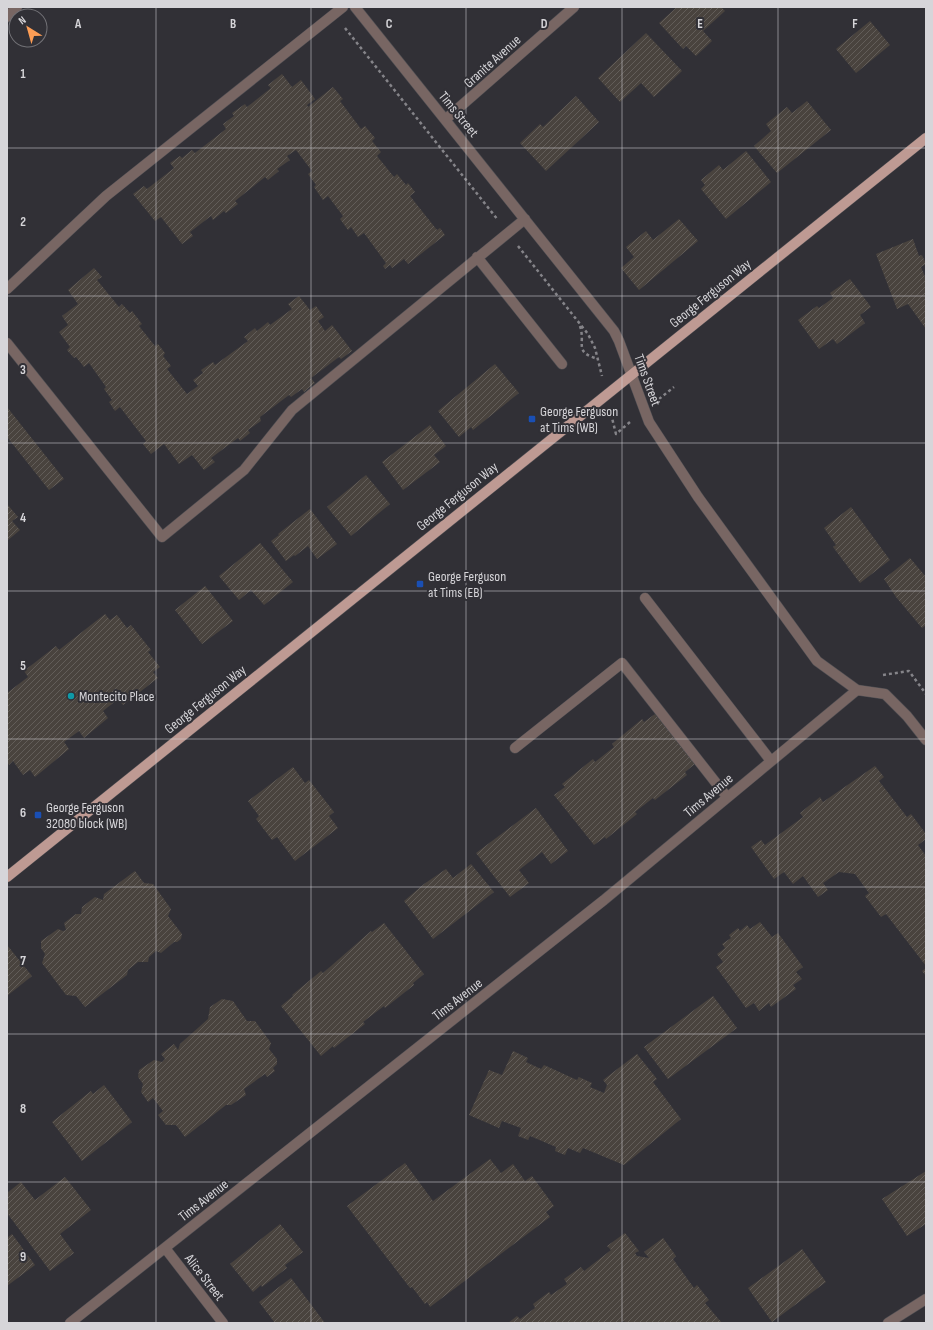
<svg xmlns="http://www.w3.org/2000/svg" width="933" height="1330" font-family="'Sofia Sans Condensed',sans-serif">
<defs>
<pattern id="building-hatch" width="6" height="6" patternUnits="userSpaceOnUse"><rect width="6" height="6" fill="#49433e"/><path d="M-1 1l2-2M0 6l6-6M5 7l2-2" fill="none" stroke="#625d59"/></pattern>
</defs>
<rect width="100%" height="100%" fill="#313036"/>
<!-- building -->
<path fill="url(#building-hatch)" d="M677,7h44l4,4 -22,20 9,10 -16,15 -10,-10 -3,3 -24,-26z
M870,21l20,24 -34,28 -20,-24z
M646,33l36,38 -28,26 -13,-14 -21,19 -22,-24z
M282,74l10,13 9,-7 14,19 -8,6 1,2 25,-20 10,12 -3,2 21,28 4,-3 10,12 -3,3 9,11 -4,4 17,21 3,-3 9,11 2,-2 7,9 -5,4 27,34 3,-2 5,7 -37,29 -4,-5 -12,9 -2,-3 -5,4 -2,-3 3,-3 -22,-30 -6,4 -7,-10 -3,3 -8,-11 3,-3 -15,-20 -5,4 -9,-13 2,-2 -8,-11 4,-3 -16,-21 -9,6 3,4 -13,9 2,2 -11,9 -3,-3 -30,24 3,3 -12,9 -2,-2 -11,9 -2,-4 -21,16 3,4 -11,8 -21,-27 -6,4 -22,-27 11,-8 3,3 27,-21 -4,-5 10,-7 2,2 10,-8 3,3 31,-24 -3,-5 11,-8 -2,-3 13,-9 2,3 24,-19 -3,-3z
M576,96l23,26 -53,49 -26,-28 20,-19 3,3z
M807,101l24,29 -54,43 -23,-27 17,-15 -5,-7 21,-17 5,6z
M746,151l25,31 -45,37 -25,-30 4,-4 -4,-5 18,-15 4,5z
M679,219l19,22 -59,49 -18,-22 13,-11 -8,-10 20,-16 7,9z
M913,239l6,17 3,-1 4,9 -5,3 5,12v50l-18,-25 -11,5 -21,-55z
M94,268l8,9 -5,3 22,27 3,-3 8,9 2,-2 10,13 -3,2 16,20 3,-2 7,9 -2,3 8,10 -4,3 20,25 11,-8 -5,-6 10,-7 -2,-3 12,-8 2,3 33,-24 -4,-4 11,-9 2,3 11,-9 2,3 22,-16 -4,-5 11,-8 11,14 6,-4 8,11 -6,4 7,10 7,-6 20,26 -11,8 -2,-2 -28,21 4,5 -11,9 -2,-3 -11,8 -2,-2 -29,22 1,4 -13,9 2,3 -10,8 -2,-3 -27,20 4,4 -11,8 -12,-15 -13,9 -15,-20 -13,10 -8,-10 3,-3 -26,-34 -5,4 -6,-9 3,-2 -8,-11 2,-2 -17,-24 -5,4 -8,-10 -2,1 -7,-8 3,-3 -11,-15 9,-7 -6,-9 16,-12 -10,-14z
M850,279l21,28 -11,8 5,8 -28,21 -4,-5 -14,10 -21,-29 19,-14 2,2 14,-10 -3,-5z
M495,364l24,29 -46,37 -2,-3 -12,10 -21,-26z
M7,407l57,72 -15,11 -42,-53z
M430,425l16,21 -12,9 6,7 -37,28 -21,-28z
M366,475l24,29 -39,32 -24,-29z
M7,504l11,13 -6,4 8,9 -13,11z
M851,507l39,53 -30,23 -27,-36 3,-2 -12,-17z
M310,509l27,35 -20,15 -9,-13 -13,10 -1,-1 -8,6 -15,-20 8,-6 -1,-1z
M260,543l33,39 -29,23 -13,-15 -12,10 -20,-24z
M910,558l16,19v48l-4,3 -26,-31 -12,-18z
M205,586l28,35 -31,23 -27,-34z
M105,614l5,6 7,-5 10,13 4,-3 20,25 -3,2 12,15 -7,5 5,6 -35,27 -5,-6 -15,12 5,7 -24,20 -5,-7 -15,11 5,7 -34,28 -5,-7 -7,5 -10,-14 -4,4 -2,-3v-69l21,-16 -4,-6 32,-25 3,4z
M655,714l40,50 -10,8 2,3 -32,25 -2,-2 -18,14 2,2 -31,25 -1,-2 -11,8 -40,-50 11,-8 -3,-3 31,-25 2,3 19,-15 -2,-3 30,-25 2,3z
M875,766l9,11 -5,4 28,36 4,-3 15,20v5l-8,6 8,11v110l-40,-52 -5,3 -16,-21 4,-3 -14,-19 -16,-2 -16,11 5,7 -10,7 -15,-21 -10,8 -9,-12 -10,7 -23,-32 10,-7 4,5 38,-28 -3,-4 20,-16 3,5z
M293,767l12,16 4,-3 25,32 -5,4 9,12 -43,33 -18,-24 -5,3 -16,-21 3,-3 -11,-15z
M536,808l32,43 -17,13 -9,-12 -23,18 10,13 -19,14 -34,-44z
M471,864l23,28 -61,47 -29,-38 20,-17 22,-15 7,9z
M135,871l9,12 9,1 18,25 -3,7 14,18 -1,5 -4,3h-3l-13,11 -5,-2 -7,6 -1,5h-10l-10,8 -1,5 -42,32 -9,-11 -10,-1 -24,-32 3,-9 -4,-6v-7l17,-12 5,2 3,-1 -2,-7 12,-9h5l1,-7 13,-10 8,3 1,-6z
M760,922l12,15 6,-4 25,34 -7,5 6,7 -9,6 3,4 -25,18 -2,-4 -10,8 -5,-8 -8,5 -30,-41 7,-5 -6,-8 8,-6 -3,-4 9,-6 -2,-3 9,-7 2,3 7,-6 3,4z
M384,923l40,51 -11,9 1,2 -29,23 -1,-2 -21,16 2,2 -31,24 -1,-2 -12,10 -40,-50 12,-10 -1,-1 29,-24 2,2 48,-42 1,1z
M7,945l25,31 -25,20z
M926,968v8l-4,-5z
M713,996l24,32 -69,51 -24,-32z
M222,999l11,2 14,20h8l16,22 -2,6 8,10v5l-4,4 2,3 -8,6 -2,-3 -21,15 2,6 -15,10h-5l-41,32 -9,-12h-10l-8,-10 5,-4 -10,-13 -5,4 -7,-10 2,-8 -5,-7 1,-7 15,-10 8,2 3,-3 -4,-5 13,-10 4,6 2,-6 28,-25 2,-12z
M513,1051l15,7 -2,4 15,7 3,-4 33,15 2,-3 13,6 -2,4 14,6 3,-8 -4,-5 34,-26 20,25 -4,3 28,37 -57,46 -41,-17 -3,5 -12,-5 -3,7 -10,-4 1,-4 -26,-11 -2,4 -10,-4 3,-8 -19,-7 -3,7 -30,-13 20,-45 13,5z
M104,1085l28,37 -50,39 -30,-39 39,-31 2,3z
M490,1159l11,14 12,-9 12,17 7,-5 22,30 -8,6 4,5 -120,90 -3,-5 -2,2 -13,-17 -2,1 -63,-82 58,-43 28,38z
M926,1171v53l-19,12 -25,-37z
M65,1177l26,33 -31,24 14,19 -24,18 -43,-58v-20l14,-11 14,18z
M280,1224l23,28 -18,13 2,3 -25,19 -1,-2 -8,7 -23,-28z
M625,1233l14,18 -4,2 2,3 12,2 -5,-6 19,-14 13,18 -3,3 21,29 3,-3 12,15 -4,3 17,20h-91l-10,-2 2,2h-115l9,-7 3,3 15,-11 -2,-4 16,-12 2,3 16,-11 -3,-5 17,-12 3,4 27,-21 -4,-4z
M12,1234l23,31 -28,21v-48z
M802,1249l24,33 -54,40 -24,-34z
M291,1278l34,45h-50l-16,-21z"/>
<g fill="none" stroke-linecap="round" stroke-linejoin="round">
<defs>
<path id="minor" d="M355,7l259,324 5,10 30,81 49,75 119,164 40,29 28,4 22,22 19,24
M7,17l10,-10
M446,119l128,-112
M477,257l85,107
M7,289l99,-93 237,-189
M7,343l155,194 82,-67 48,-60 233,-191
M645,598l126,163
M515,748l107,-85 105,134
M165,1248l58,75
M70,1323l534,-423 253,-210
M888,1323l38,-24"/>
<path id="major" d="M7,877l919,-739"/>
</defs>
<!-- minor casing -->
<use href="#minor" stroke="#4f4e53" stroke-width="11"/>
<!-- major casing -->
<use href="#major" stroke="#4f4e53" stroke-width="11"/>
<!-- path -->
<path stroke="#858489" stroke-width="2.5" stroke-dasharray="3 3" stroke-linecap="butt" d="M345,28l153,192
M518,246l70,88 7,14 7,28
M580,326c6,18 -7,26 18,33
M659,399l15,-12
M611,414l5,20 14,-12
M883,675l26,-4 17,23"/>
<!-- minor -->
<use href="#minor" stroke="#786663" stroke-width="10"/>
<!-- major -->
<use href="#major" stroke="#be9a93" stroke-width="10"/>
</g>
<!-- grid -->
<path fill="none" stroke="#d6d5d9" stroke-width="1" stroke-opacity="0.55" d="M156,7v1316M311,7v1316M466,7v1316M622,7v1316M778,7v1316M7,148h919M7,296h919M7,443h919M7,591h919M7,739h919M7,887h919M7,1034h919M7,1182h919"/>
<!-- markers -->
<g fill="#1a4fb4" stroke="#313036" stroke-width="1.5">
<rect x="528" y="415" width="8" height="8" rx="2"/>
<rect x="416" y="580" width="8" height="8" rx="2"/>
<rect x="34" y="811" width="8" height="8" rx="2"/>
</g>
<circle fill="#0f9aa8" stroke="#313036" stroke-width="1.5" cx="71" cy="696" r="4"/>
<g text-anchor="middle" stroke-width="4" stroke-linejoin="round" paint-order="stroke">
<!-- street labels -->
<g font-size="14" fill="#d6d5d9" stroke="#313036">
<text transform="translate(492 61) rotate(-42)" y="5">Granite Avenue</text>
<text transform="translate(459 114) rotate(51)" y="5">Tims Street</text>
<text transform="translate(710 293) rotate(-39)" y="5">George Ferguson Way</text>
<text transform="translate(648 380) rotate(70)" y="5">Tims Street</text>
<text transform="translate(457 496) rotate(-39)" y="5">George Ferguson Way</text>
<text transform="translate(205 699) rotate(-39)" y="5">George Ferguson Way</text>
<text transform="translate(708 795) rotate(-40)" y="5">Tims Avenue</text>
<text transform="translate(457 999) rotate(-38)" y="5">Tims Avenue</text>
<text transform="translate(203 1200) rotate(-38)" y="5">Tims Avenue</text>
<text transform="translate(205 1277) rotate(52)" y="5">Alice Street</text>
</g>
<!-- poi labels -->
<g font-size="14" fill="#d6d5d9" stroke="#313036" text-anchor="start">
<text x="540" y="416">George Ferguson<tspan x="540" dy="16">at Tims (WB)</tspan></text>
<text x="428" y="581">George Ferguson<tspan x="428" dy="16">at Tims (EB)</tspan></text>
<text x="79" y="701">Montecito Place</text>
<text x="46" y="812">George Ferguson<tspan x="46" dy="16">32080 block (WB)</tspan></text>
</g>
</g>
<g font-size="13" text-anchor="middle" font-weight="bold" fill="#d6d5d9" stroke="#313036" stroke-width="4" stroke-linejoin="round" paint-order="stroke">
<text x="78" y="28">A</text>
<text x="233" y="28">B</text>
<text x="389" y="28">C</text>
<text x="544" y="28">D</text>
<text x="700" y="28">E</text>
<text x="855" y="28">F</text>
<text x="23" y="78">1</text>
<text x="23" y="226">2</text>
<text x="23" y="374">3</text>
<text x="23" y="522">4</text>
<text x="23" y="670">5</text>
<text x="23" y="817">6</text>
<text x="23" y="965">7</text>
<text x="23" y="1113">8</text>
<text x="23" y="1261">9</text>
</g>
<!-- border -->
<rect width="933" height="1330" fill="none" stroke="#d6d5d9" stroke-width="16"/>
<!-- north arrow -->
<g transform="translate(28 28) rotate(323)"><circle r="19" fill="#313036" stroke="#737277"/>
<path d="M0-3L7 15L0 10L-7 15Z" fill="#fd9d55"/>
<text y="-6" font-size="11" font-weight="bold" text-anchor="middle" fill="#d6d5d9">N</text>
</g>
</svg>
